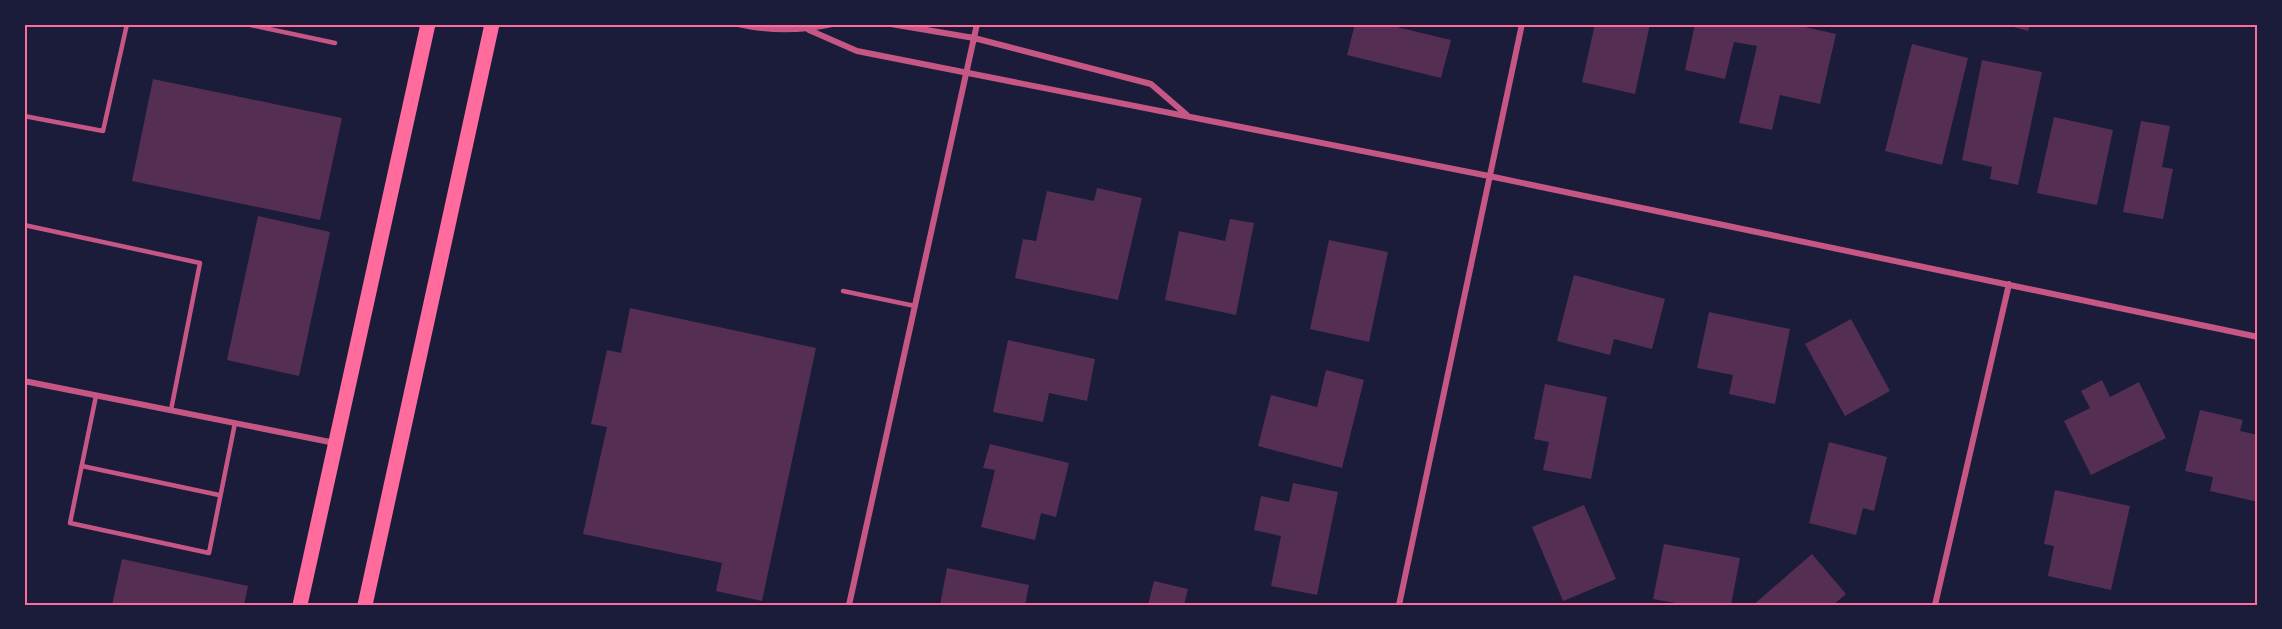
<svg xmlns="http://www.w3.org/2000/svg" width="2282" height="629" font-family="Mulish,sans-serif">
<rect width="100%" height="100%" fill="#1b1b3a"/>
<!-- building -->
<path fill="#542f53" d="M1355,24h29l67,16 -10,38 -94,-23z
M1595,24h55l-15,70 -53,-12z
M1695,24h96l45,10 -16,70 -40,-9 -8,35 -33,-7 18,-77 -23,-4 -9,37 -40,-9z
M2003,24h27l-2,7z
M1912,44l56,14 -26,107 -57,-14z
M1982,60l60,12 -24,113 -28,-6 2,-12 -30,-7z
M153,79l189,39 -22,102 -188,-39z
M2054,117l59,13 -16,75 -60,-12z
M2141,121l29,5 -8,41 11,2 -10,50 -40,-7z
M1097,188l45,10 -24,102 -103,-22 8,-39 13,2 11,-50 47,10z
M258,216l72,16 -31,144 -72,-16z
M1230,219l24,4 -18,92 -71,-15 14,-69 46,10z
M1329,240l59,12 -19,90 -59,-13z
M1574,275l91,24 -13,50 -38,-10 -4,16 -53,-14z
M630,308l186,40 -54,253 -46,-10 6,-28 -139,-29 24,-107 -16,-3 16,-74 14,3z
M1709,312l81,17 -15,75 -46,-10 4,-19 -36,-7z
M1851,319l39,72 -45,25 -40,-72z
M1008,340l87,19 -8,42 -38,-8 -6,29 -50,-10z
M1326,370l38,10 -22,88 -84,-22 13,-51 46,12z
M2102,380l8,17 29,-15 27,56 -75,37 -27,-54 26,-13 -9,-17z
M1545,384l62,13 -16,82 -48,-9 6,-28 -15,-3z
M2200,410l43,10 -3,11 18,4v67l-48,-11 3,-14 -28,-6z
M1829,442l58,15 -13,54 -11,-3 -7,27 -47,-12z
M990,444l79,19 -13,54 -15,-4 -6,27 -54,-13 14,-57 -12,-2z
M1293,483l45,9 -21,103 -46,-9 10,-50 -27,-6 7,-34 28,6z
M2055,490l75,16 -19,84 -63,-14 6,-30 -10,-2z
M1584,505l32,74 -53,22 -31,-74z
M1664,544l76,14 -9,47h-44l-34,-6z
M1812,554l34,40 -13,11h-80z
M122,559l126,27 -4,19h-132z
M947,568l82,17 -4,20h-85z
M1154,581l34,8 -4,16h-36z"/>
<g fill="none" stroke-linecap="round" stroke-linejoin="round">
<!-- service -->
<path stroke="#c65784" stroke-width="4.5" d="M246,24l89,19
M24,116l79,15 24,-107
M24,225l176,38 -29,147
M843,291l72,15
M96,396l-26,127 139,30 26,-130
M82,466l137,29"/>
<!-- minor -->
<path stroke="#c65784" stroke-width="6" d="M738,24c31,7 63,7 94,0
M891,24l83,14 177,46 36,31
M809,30l48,21 632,125 769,161
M24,381l311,62
M849,605l128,-581
M1399,605l123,-581
M1935,605l74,-321"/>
<!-- primary -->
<path stroke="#ff6b9d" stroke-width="15" d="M300,605l128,-581
M365,605l127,-581"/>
</g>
<!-- border -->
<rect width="2282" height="629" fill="none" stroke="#1b1b3a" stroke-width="51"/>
<rect x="26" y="26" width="2230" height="578" fill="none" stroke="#ff6b9d" stroke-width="2"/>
</svg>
